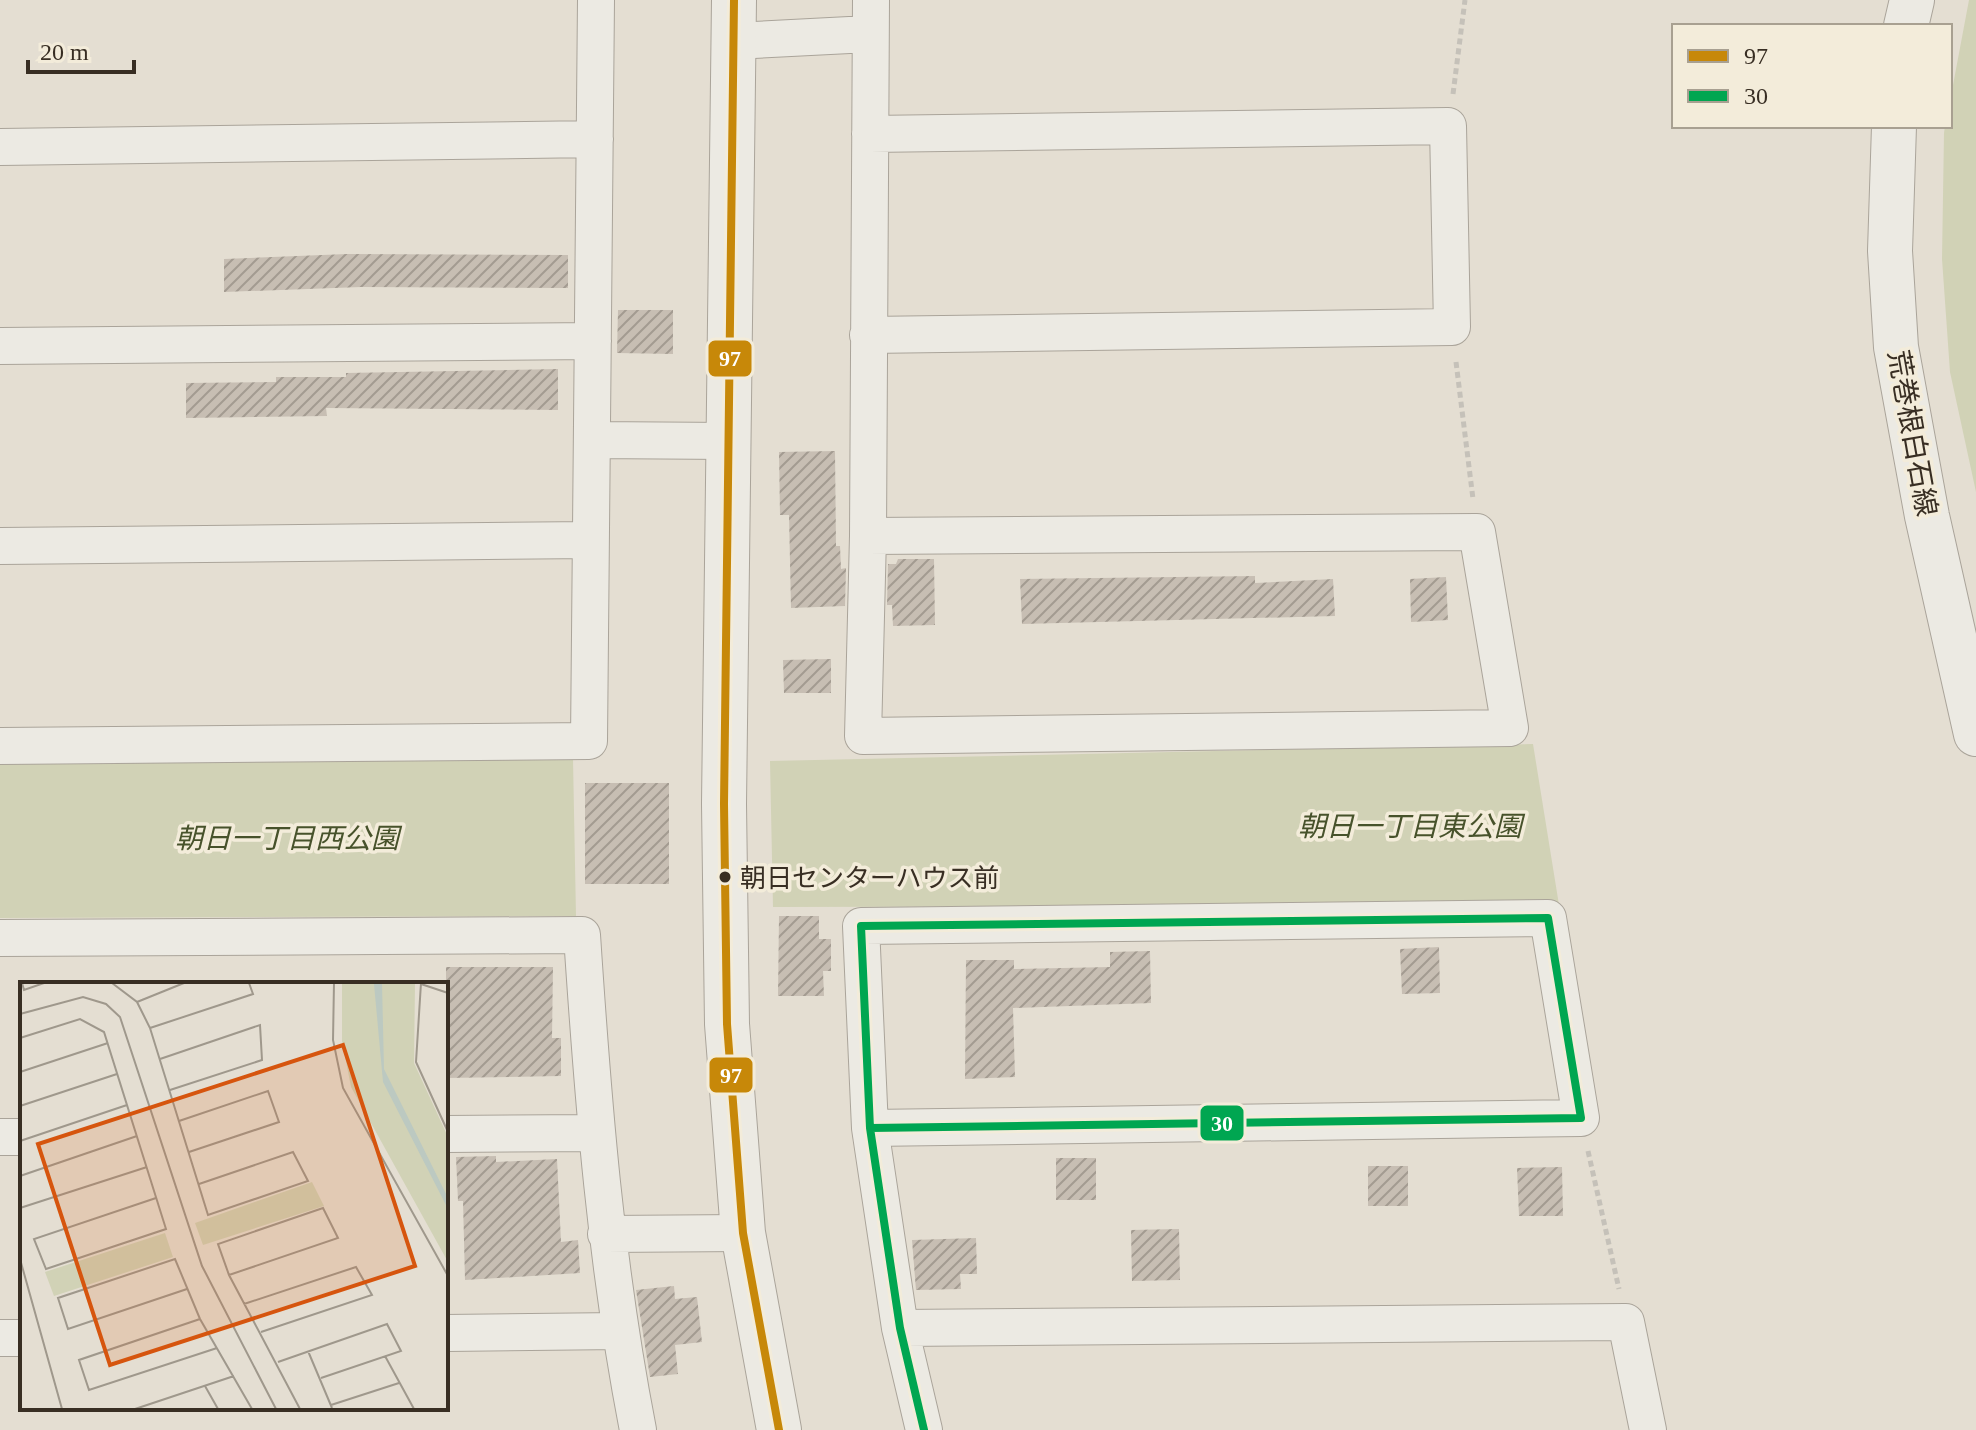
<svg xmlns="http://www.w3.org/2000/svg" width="1976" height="1430" font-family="'Times New Roman','Noto Sans JP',serif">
<defs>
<pattern id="building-hatch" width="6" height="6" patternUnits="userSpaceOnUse" patternTransform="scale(2)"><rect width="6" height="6" fill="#c7beb3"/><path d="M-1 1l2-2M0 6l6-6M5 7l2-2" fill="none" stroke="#a39b91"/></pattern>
</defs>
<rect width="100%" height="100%" fill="#e4ded2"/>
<!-- green -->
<path fill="#d1d2b6" d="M1969,0h7v492l-26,-120 -8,-113 2,-126 1,-7h5v-25z
M1533,744l26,161 -786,2 -3,-146z
M573,759l3,157 -576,2v-157z"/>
<!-- building -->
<path fill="url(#building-hatch)" d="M347,254l221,1v33l-207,-1 -137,5v-33z
M618,310h55v44l-56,-1z
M558,369v41l-232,-2 1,8 -141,2v-35l90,-1v-5h70v-4z
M835,451l1,95h4l1,23 5,-1 -1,38 -54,2 -2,-93h-9l-1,-63z
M898,559h36l1,66 -42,1 -1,-21h-5l1,-41h8z
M1255,576v7l78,-4 2,37 -313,8 -2,-45z
M1446,577l2,43 -37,2 -1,-43z
M831,659v34h-47l-1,-33z
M585,783h84v101h-84z
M779,916h40v23h12v32h-8l1,25h-46z
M1439,947l1,46 -38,1 -2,-45z
M1150,951l1,52 -138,5 2,69 -50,2 1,-119h48v9l96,-2v-15z
M446,967h107l-1,71h9v38l-115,2z
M496,1156v6l61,-3 4,83 17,-2 2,33 -115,7 -2,-79h-5l-2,-44z
M1056,1158h40v42h-40z
M1368,1166h40v40h-40z
M1562,1167l1,49h-44l-2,-48z
M1179,1229l1,51 -48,1 -1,-51z
M976,1238l1,36h-17l1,15 -45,1 -4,-50z
M674,1286l1,13 22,-2 5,45 -27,3 3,29 -28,3 -14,-87z"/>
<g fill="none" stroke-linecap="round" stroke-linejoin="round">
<defs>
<path id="minor" d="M733,41l136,-7
M0,147l595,-8
M868,335l584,-8 -4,-201 -578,8
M0,346l593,-5
M593,440l136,1
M868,536l609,-4 33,196 -647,8 5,-200 3,-536
M0,546l590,-6
M0,746l589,-5 7,-741
M0,938l582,-3c11,167 24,331 56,495
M870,1128l711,-10 -33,-200 -687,8 9,202 30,200 24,102
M446,1134l149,-1
M0,1137h22
M606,1234l137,-1
M900,1328l726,-6 22,108
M446,1333l173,-2
M0,1338h22"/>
<path id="tertiary" d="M734,0l-10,804 3,220 16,209 36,197
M1906,26l6,-26
M1894,126l-4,125 6,96 31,169 49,218"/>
</defs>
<!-- minor casing -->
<use href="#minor" stroke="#aaa49a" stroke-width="38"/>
<!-- tertiary casing -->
<use href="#tertiary" stroke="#aaa49a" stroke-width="46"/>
<!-- path -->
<path stroke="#c5c1b9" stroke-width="5" stroke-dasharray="6 4" stroke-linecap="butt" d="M1453,94l12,-94
M1456,362l17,137
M1588,1151l31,138"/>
<!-- minor -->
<use href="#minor" stroke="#eceae3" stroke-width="36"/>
<!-- tertiary -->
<use href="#tertiary" stroke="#eceae3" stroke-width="44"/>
<defs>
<path id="bus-1" d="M734,0l-10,804 3,220 16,209 36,197"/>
<path id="bus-2" d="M870,1128l711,-10 -33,-200 -687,8 9,202 30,200 24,102"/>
</defs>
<!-- bus-1 casing -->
<use href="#bus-1" stroke="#f3ecda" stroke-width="14"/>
<!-- bus-2 casing -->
<use href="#bus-2" stroke="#f3ecda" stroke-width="14"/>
<!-- bus-1 -->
<use href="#bus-1" stroke="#c78809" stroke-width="8"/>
<!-- bus-2 -->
<use href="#bus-2" stroke="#00a651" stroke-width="8"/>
</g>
<!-- markers -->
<circle fill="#382e23" stroke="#f3ecda" stroke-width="3" cx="725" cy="877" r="7"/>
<g text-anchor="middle" stroke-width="7" stroke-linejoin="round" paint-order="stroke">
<!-- bus labels -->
<g font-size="26" fill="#382e23" stroke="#f3ecda" text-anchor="start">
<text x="740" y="887">朝日センターハウス前</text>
</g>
<!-- street labels -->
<g font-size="28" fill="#382e23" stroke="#f3ecda">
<text transform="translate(1913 433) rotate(80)" y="10">荒巻根白石線</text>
</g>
<!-- park labels -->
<g font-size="28" font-style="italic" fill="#47522b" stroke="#f3ecda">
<text x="1410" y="836">朝日一丁目東公園</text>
<text x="287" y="848">朝日一丁目西公園</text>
</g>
</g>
<!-- overview -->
<g transform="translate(20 982)">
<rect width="428" height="428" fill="#e4ded2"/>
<path d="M322,1h73l-1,80 34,74v125l-97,-175 -9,-46zM292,200l12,24 -121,39 -8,-22zM145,251l8,24 -119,39 -9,-24z" fill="#d1d2b6"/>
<path d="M362,1l2,86 64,129v11l-65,-127 -9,-98z" fill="#bcc9c1"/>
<path fill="none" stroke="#9f988c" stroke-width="2" d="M2,1l2,7 20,-7M92,1l25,19 13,26 58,187 100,-34 -15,-29 -94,32M314,1l-1,57 10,48 105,188M401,1l-5,79 32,70M401,2l27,9M117,20l47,-19M0,32l63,-17 23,7 14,13 82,249 74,143M130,46l103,-34 -4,-11M0,56l60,-19 24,13 62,197 -120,40 -12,-30 122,-41M140,77l100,-34 2,35 -92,30M0,90l88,-29M0,124l97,-32M159,139l89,-30 11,31 -90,30M0,159l107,-36M0,194l117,-40M0,226l127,-41M0,277l42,150M209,293l109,-37 -15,-30 -105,36 11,31 71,134M167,307l-119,40 -10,-31 117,-39 25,60 52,90M224,322l112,-37 16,28 -111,37M180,337l-121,41 10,30 128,-42M288,369l24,57M365,374l29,53M258,380l109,-38 14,27 -80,27M185,404l13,23M311,423l68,-22M115,427l99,-33"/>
<path fill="#d6550e" fill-opacity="0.15" stroke="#d6550e" stroke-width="4" d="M323,63l72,221 -305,99 -72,-221z"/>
<rect width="428" height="428" fill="none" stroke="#382e23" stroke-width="4"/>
</g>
<g stroke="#f3ecda" stroke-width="3">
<rect x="707" y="339" width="46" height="39" rx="8" fill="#c78809"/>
<rect x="708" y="1056" width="46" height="38" rx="8" fill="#c78809"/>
<rect x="1199" y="1104" width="46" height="38" rx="8" fill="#00a651"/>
</g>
<g font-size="22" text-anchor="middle" font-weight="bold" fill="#fff">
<text x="730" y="366">97</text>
<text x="731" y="1083">97</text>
<text x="1222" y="1131">30</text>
</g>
<!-- legend -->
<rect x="1672" y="24" width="280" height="104" fill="#f3ecda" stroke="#a8a091" stroke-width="2"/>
<rect x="1688" y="50" width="40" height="12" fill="#c78809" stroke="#a8a091" stroke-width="2"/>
<text x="1744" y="64" font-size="24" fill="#382e23">97</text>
<rect x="1688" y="90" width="40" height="12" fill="#00a651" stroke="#a8a091" stroke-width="2"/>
<text x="1744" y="104" font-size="24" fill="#382e23">30</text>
<!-- scale -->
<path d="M28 60v12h106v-12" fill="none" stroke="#382e23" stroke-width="4"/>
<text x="40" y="60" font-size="24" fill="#382e23" stroke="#f3ecda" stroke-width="6" paint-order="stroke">20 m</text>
</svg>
